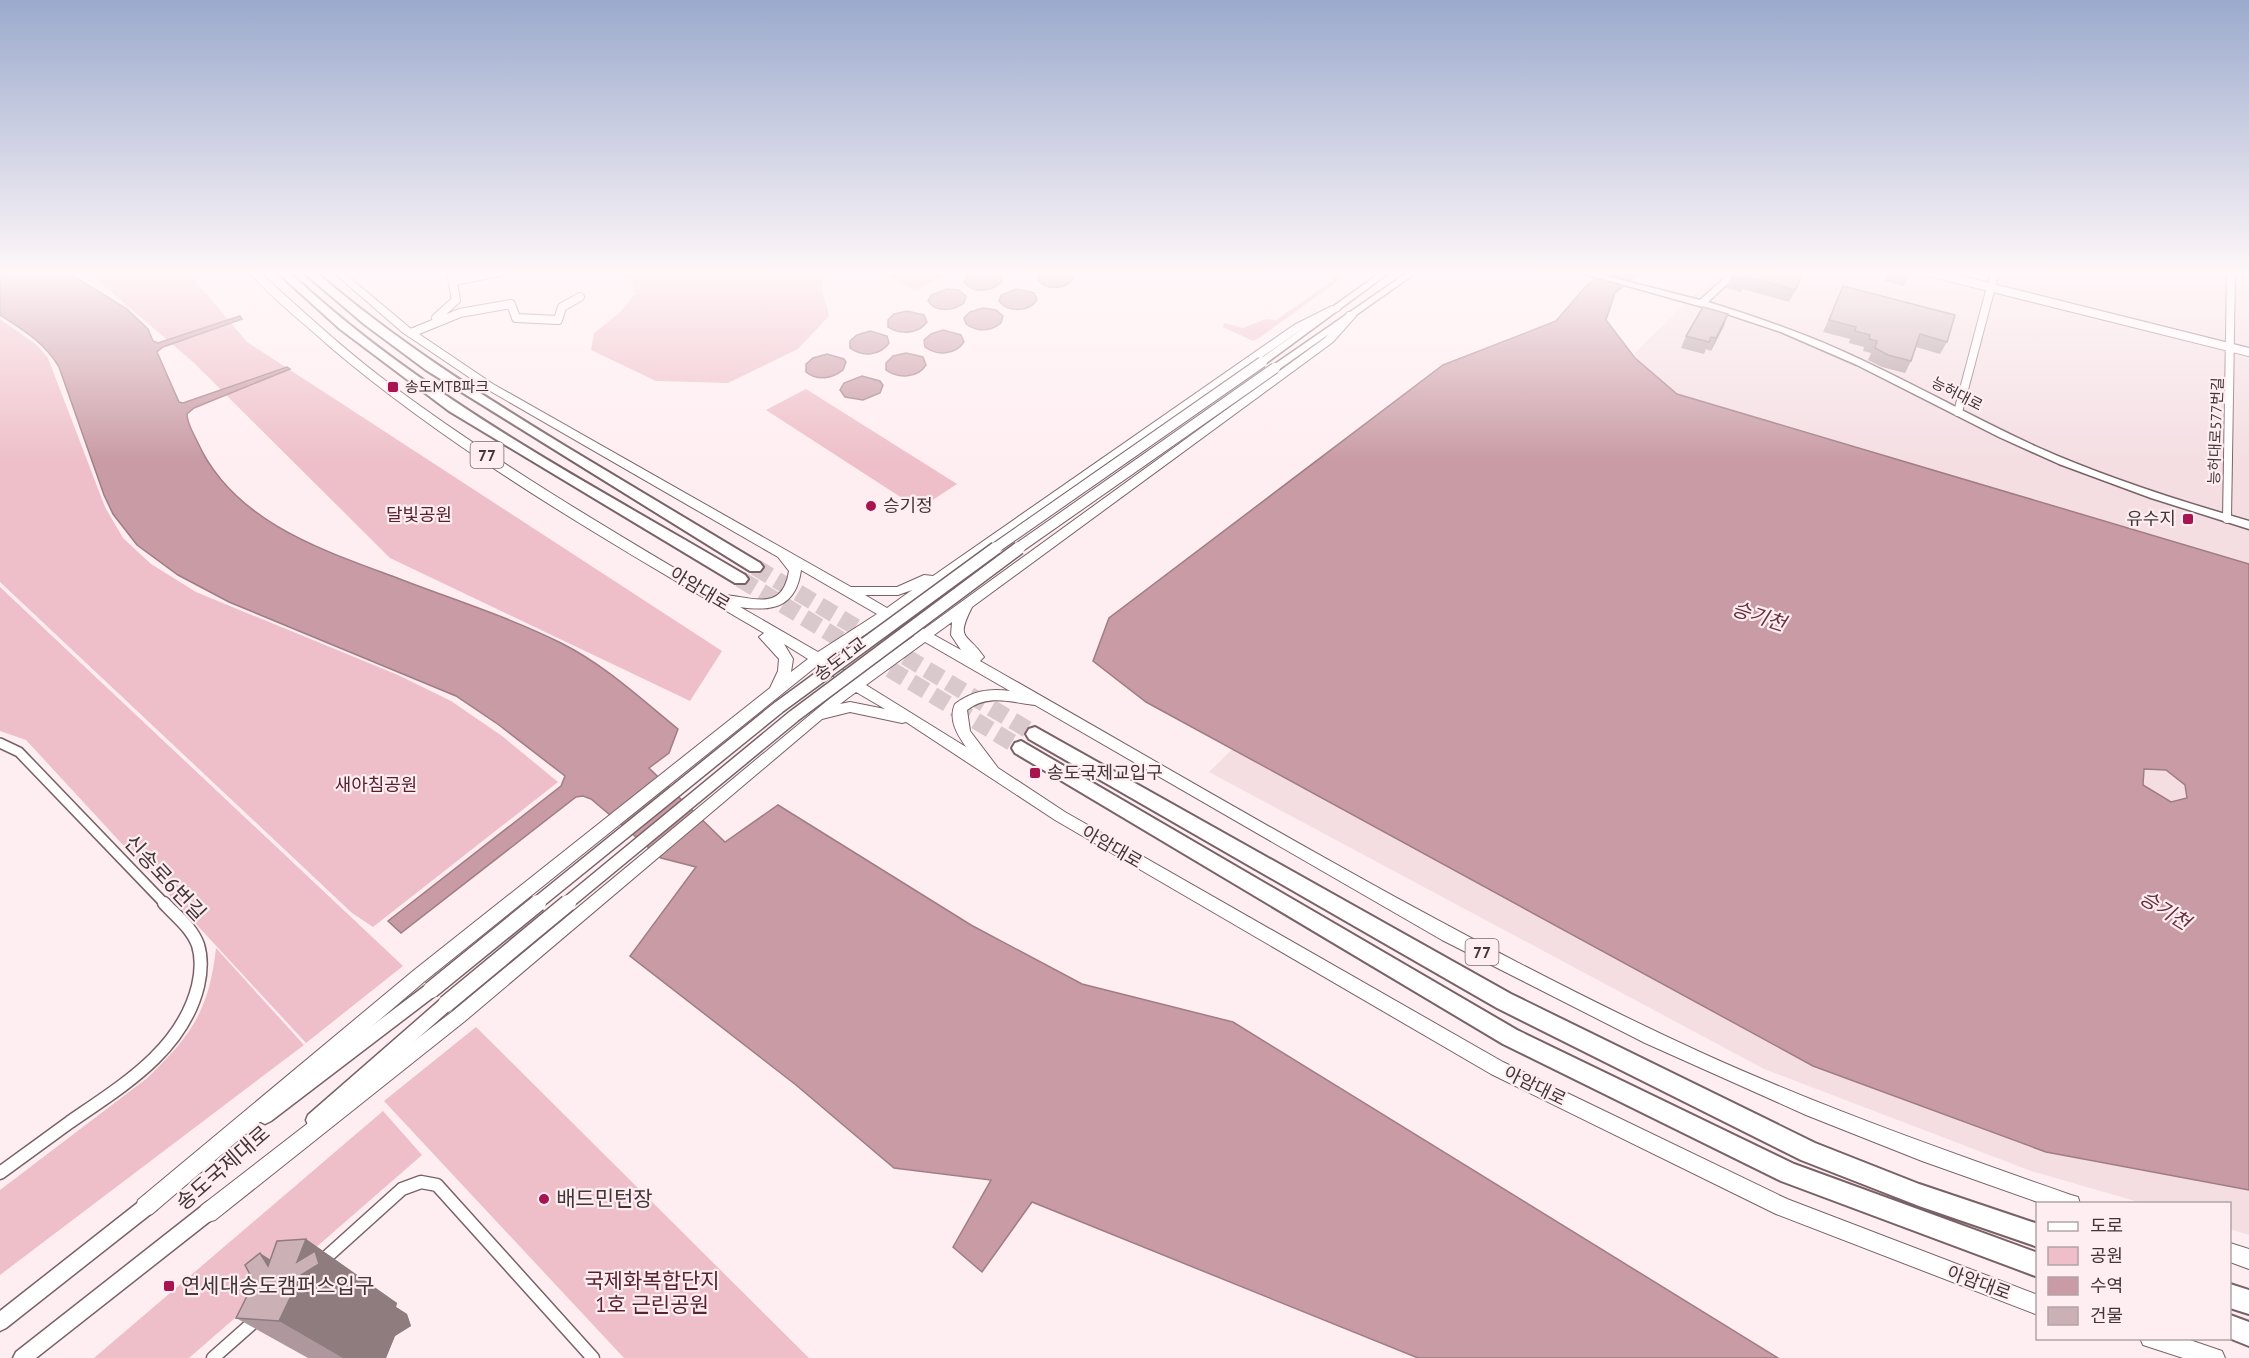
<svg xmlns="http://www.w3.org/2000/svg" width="2249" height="1358" font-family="'PT Sans','Noto Sans KR',sans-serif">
<rect width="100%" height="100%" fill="#ffeef1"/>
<!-- built -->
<path fill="#f4dee2" d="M1717,272h532v963l-19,-6v-25l-88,-1 -111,-32 -267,-102 -555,-297z"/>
<!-- green -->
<path fill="#eebfc8" d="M88,272h100l59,70 475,309 -32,50 -300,-143 -197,-196z
M613,272h211l-2,16 7,28 -31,33 -70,34 -72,-2 -65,-31 3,-17 25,-20 16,-19 -4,-15z
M880,272h73l-38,19z
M1330,272h21l-92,66 -6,3 -30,-14 1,-4 19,5 23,-9 10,1 56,-39z
M0,319l37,26 11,13 57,149 18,31 28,26 45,28 202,83 53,26 51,35 56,46 -185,145 -21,-14 -352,-331z
M806,389l151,95 -38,25 -153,-99z
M0,587l403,379 -97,77 -280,-303 -26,-9z
M216,948l88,97 -304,230v-85l146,-111c45,-43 63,-68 70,-131z
M476,1027l333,331h-185l-240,-257z
M383,1111l39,44 -233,203h-95z"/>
<!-- water -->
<path fill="#c99ba4" stroke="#a07d84" stroke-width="1.5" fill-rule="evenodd" d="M0,272h67l60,37 21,20 5,12 5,2 82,-27 2,3 -79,28 -6,5 22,50 4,1 104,-36 3,2 -96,39 -7,6c0,10 7,20 11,29 35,77 121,106 194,133 56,22 115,40 169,67 44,22 80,56 117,86l-9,24 -20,15 76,74 53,-37 193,120 111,59 151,38 545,336h-360l-386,-156 -50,70 -29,-25 38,-67 -97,-12 -98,-83 -166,-129 66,-89 -35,-9 -70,-59 -8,-3 -7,1 -175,136 -13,-12 173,-135 4,-10 -66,-51 -43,-29 -227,-94 -51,-27 -41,-30 -24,-31 -9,-19 -45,-128c-14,-24 -36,-37 -59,-52z
M975,272h19l8,5v4c-9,11 -29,13 -38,1l3,-6z
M1041,272h30l3,6c-8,12 -28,13 -37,1z
M1604,272h36l-25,21 -9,27 29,38 42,36 572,170v626l-203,-38 -233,-86 -667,-364 -53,-41 16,-43 334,-253 113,-44 31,-36zM2144,769l22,1 19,15 2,13 -16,4 -28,-17z
M947,289l12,1 7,6 -2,7c-10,8 -28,10 -36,-2l3,-6z
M1017,289l17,4 3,7c-8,12 -29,13 -38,1l2,-6z
M983,308l13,2 7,6 -2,7c-11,9 -24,9 -35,1l-2,-6 6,-6z
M907,311l17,4 3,7c-9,12 -27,13 -39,5v-7l6,-6z
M943,330l18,5 3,7c-9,13 -27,14 -39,5l-1,-7 7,-6z
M870,331l17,5 2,7c-9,13 -27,14 -39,5v-7l7,-6z
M906,353l17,4 3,8c-8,13 -28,14 -40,5v-7l7,-7z
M827,354l17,5 2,3 -3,8c-11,9 -26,11 -37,2v-8l7,-6z
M862,376l18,5 3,4 -3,8 -17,7 -18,-3 -5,-7 4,-7z"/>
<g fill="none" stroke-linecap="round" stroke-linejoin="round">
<!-- highway-tunnel -->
<path stroke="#d9c9cc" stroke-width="17" stroke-dasharray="17 8" stroke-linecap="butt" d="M755,567l280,167
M740,579l281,169"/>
<defs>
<path id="street-far2" d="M1929,272l320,80
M453,281l47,-9
M436,318l20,-18 -5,-28
M411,333l49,-20 51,-9 5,14 42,2 4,-13 18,-10
M1958,412l37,-140
M2227,519l4,-247"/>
<path id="street-far1" d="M0,743l19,9 146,152"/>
<path id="street" d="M0,1173c23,-17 47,-34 70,-51 52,-36 112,-71 128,-136 3,-13 4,-28 0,-41 -6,-17 -22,-29 -34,-42
M321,1262l81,-73 19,-7 16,3 156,173
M213,1358l44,-39"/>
<path id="secondary" d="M1381,272h9l-125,92h-6v-4z
M1408,272h9l-139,98h-6v-4z
M1578,272h12l110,28 31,-28h9l-32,30c45,14 89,29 132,48 66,29 129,66 195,96 69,31 141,54 214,75v8l-98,-31 -92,-34 -60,-27 -142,-72 -76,-33 -57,-19z
M431,983l5,2 2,5 -2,5 -165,126 -6,3 -6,-3 -2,-5 2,-5 167,-126z
M446,997l5,2 2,5 -2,5 -131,116 -6,3 -6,-3 -2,-5 2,-5 133,-116z
M151,1195l6,2 2,6 -2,6 -151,119 -6,3v-20l145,-114z
M213,1200l6,2 2,6 -2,6 -183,144h-23l3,-6 191,-150z"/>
<path id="primary" d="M249,272h10c43,38 85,78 131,112 105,78 218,145 330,211 30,0 62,20 69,-24l-11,-14 -293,-169 -83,-56 -69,-60h10l67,56 83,56 358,203h46l27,-12 9,1 361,-251 38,-19h8v4l-38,19 -405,284 27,16 401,-291 23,-26h8v4l-23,26 -361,265c-17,34 -5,25 12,50l-4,4c238,135 472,277 720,391 121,55 246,99 371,143l7,2 2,7h-37l-121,-43 -116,-46 -161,-72 -203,-103 -407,-235c-25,-3 -47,-11 -68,5l3,21 28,37 67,44 438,250 284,137 251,96v20l-262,-101 -285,-140 -436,-254 -149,-98 -4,1 -52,-11 -28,7 -357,302 -250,199 -7,2 -7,-2 -2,-7 2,-7 252,-195 393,-326 -28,-20 -393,316 -273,233 -7,2 -7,-2 -2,-7 2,-7 275,-229 357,-283 8,-17 1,-12 -20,-22 5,-4c-146,-86 -306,-177 -435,-287 -26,-24 -57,-47 -80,-74zM801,570l76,44 -59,38 -78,-45c33,5 56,0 61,-37zM912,590l-25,18 -22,-13h33zM887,620l27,16 -59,42 -27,-19zM952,622l-1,13 10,15 -27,-15zM925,642l85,49c-21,-3 -38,0 -55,13 -7,15 2,30 11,43l-100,-62zM784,644l24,15 -17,13 2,-13zM856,692l29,17 -35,-7 -10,2z
M2230,1243l19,6v20l-19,-7z
M2140,1338h44l38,13 3,7h-42l-40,-13z"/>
<path id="highway" d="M277,272h12c134,126 299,210 456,303l3,4 -3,4h-10l-286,-172 -109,-82z
M303,272h13c77,67 162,121 249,174 65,39 130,78 195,117l3,4 -3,4h-10l-324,-201 -62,-46z
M1035,727l476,267 304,149 104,41 119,40v23l-119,-41 -118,-46 -304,-152 -468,-269 -3,-5 3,-5z
M1021,741l496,289 277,134 244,89v24l-257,-96 -278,-137 -488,-291 -3,-5 3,-5z
M2230,1284l19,6v24l-19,-6z
M2230,1315l19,7v24l-20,-8z"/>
</defs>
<!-- street-far2 casing -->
<use href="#street-far2" stroke="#796267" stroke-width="10"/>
<!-- street-far1 casing -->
<use href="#street-far1" stroke="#796267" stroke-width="12"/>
<!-- street casing -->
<use href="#street" stroke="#796267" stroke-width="15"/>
<!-- secondary casing -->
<use href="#secondary" stroke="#796267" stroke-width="3"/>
<!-- primary casing -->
<use href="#primary" stroke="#796267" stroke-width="2"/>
<!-- highway casing -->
<use href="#highway" stroke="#796267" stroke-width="4"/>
<!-- street-far2 -->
<use href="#street-far2" stroke="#fff" stroke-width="8"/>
<!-- street-far1 -->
<use href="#street-far1" stroke="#fff" stroke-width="9"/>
<!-- street -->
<use href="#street" stroke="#fff" stroke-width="12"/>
<!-- secondary -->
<use href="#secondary" fill="#fff" fill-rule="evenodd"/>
<!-- primary -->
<use href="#primary" fill="#fff" fill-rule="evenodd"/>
<!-- highway -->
<use href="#highway" fill="#fff" fill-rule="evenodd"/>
<defs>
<path id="secondary-bridge-far2" d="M994,549l268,-187
M1017,549l258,-181"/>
<path id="secondary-bridge-far1" d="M536,904l243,-197 217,-159
M566,904l228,-188 225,-168"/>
<path id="secondary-bridge" d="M431,990l107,-87
M446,1004l122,-101"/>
</defs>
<!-- secondary-bridge-far2 casing -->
<use href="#secondary-bridge-far2" stroke="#796267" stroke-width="12" stroke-linecap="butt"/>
<!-- secondary-bridge-far1 casing -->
<use href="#secondary-bridge-far1" stroke="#796267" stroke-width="15" stroke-linecap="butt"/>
<!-- secondary-bridge casing -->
<use href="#secondary-bridge" stroke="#796267" stroke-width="19" stroke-linecap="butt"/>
<!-- secondary-bridge-far2 -->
<use href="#secondary-bridge-far2" stroke="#fff" stroke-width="10"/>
<!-- secondary-bridge-far1 -->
<use href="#secondary-bridge-far1" stroke="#fff" stroke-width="12"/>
<!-- secondary-bridge -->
<use href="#secondary-bridge" stroke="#fff" stroke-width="16"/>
</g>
<!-- wall -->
<path fill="#af989d" d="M1735,272l63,14 -9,16 -46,-13 -2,3 -15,-4 5,-12z
M1888,272h22l-6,14 -20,-5z
M1843,286l104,56 -7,12 -24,-7 -5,14 -6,12 -23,-6 -14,-7 3,-7 -8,-2 1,-4 -15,-4 1,-4 -27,-7z
M1728,314l-17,37 -5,-2 -2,5 -23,-6 5,-12z
M306,1239l91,64 -1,4 11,7 4,12 -16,10 -9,22h-78l-72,-40 34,-58z"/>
<!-- shaded-wall -->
<path fill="#8e7c7f" d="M1728,314l-4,12 -13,25 5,-13z
M306,1239l91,64 -1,4 11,7 4,12 -16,10 -9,22h-43l-64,-37 -11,-55 -8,-13 39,25 -2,-16z"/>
<!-- building -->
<path fill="#cbb1b6" stroke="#8e7c7f" stroke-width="1.5" d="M1735,272h58l10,2 -8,16 -47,-13 -2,3 -15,-4z
M1899,272h11v2z
M1843,286l112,29 -8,27 -27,-8 -9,27 -23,-6 -13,-7 2,-7 -8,-2 1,-4 -15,-4 1,-4 -27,-7z
M1703,307l25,7 -12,24 -5,-1 -2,5 -23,-6z
M306,1239l-9,23 18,-11 4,13 -18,11 -22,46 -43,-3 18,-36 -9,-17 15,-12 8,13 9,-25z"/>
<!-- sky -->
<linearGradient id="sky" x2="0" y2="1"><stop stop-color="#9baacd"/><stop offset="0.59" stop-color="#fff7f9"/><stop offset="1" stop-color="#fff7f9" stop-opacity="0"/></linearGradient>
<rect width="2249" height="462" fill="url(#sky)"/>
<!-- markers -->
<g fill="#a71450" stroke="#ffeef1" stroke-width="2">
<rect x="387" y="381" width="12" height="12" rx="3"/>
<circle cx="871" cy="506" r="6"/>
<rect x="2182" y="513" width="12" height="12" rx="3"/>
<rect x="1029" y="767" width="12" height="12" rx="3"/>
<circle cx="544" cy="1199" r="6"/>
<rect x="163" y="1280" width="12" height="12" rx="3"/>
</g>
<g text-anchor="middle" stroke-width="4.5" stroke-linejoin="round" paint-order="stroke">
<!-- far-poi labels -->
<g font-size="15" fill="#403638" stroke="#ffeef1" text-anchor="start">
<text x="405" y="392">송도MTB파크</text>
</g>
<!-- far-street labels -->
<g font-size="15" fill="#403638" stroke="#ffeef1">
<text transform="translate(1957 394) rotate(27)" y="5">능허대로</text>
<text transform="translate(2216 431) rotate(-88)" y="5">능허대로577번길</text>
</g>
<!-- shield labels -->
<g fill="#ffeef1" stroke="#796d70" stroke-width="1.5">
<rect x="470.5" y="442" width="33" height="26" rx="4.5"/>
<rect x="1465.5" y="939" width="33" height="26" rx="4.5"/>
</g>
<g font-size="16" font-weight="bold" fill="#403638">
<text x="487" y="461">77</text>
<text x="1482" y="958">77</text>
</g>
<!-- poi labels -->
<g font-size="18" fill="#403638" stroke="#ffeef1" text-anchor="start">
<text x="883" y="512">승기정</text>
<text x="2176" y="525" text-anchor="end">유수지</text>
<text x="1047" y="779">송도국제교입구</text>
</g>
<!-- park labels -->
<g font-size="18" fill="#592031" stroke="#ffeef1">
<text x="419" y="521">달빛공원</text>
<text x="376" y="791">새아침공원</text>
</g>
<!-- street labels -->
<g font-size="18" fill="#403638" stroke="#ffeef1">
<text transform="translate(700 589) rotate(31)" y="6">아암대로</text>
<text transform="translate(840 659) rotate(-37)" y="6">송도1교</text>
<text transform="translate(1112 847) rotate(30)" y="6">아암대로</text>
<text transform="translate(1535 1086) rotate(26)" y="6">아암대로</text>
<text transform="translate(1979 1283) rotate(20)" y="6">아암대로</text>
</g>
<!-- water labels -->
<g font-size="20" font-style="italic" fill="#6a2e3f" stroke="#ffeef1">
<text transform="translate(1759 616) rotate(18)" y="7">승기천</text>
<text transform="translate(2165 910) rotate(32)" y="7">승기천</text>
</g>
<!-- near-street labels -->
<g font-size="21" fill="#403638" stroke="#ffeef1">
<text transform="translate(165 878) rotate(47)" y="7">신송로6번길</text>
<text transform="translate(223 1168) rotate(-41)" y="7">송도국제대로</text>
</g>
<!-- near-poi labels -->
<g font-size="21" fill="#403638" stroke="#ffeef1" text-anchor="start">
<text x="556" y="1206">배드민턴장</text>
<text x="181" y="1293">연세대송도캠퍼스입구</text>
</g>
<!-- near-park labels -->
<g font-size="21" fill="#592031" stroke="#ffeef1">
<text x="652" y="1288">국제화복합단지<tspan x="652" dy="24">1호 근린공원</tspan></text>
</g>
</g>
<!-- legend -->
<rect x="2036" y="1202" width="195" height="138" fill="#ffeef1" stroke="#b3a4a7" stroke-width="1.5"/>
<rect x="2048" y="1222" width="30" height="9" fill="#ffffff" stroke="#b3a4a7" stroke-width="1.5"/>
<text x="2090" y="1232" font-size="18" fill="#403638">도로</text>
<rect x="2048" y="1247" width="30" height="18" fill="#eebfc8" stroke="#b3a4a7" stroke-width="1.5"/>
<text x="2090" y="1262" font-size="18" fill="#403638">공원</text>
<rect x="2048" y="1277" width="30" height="18" fill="#c99ba4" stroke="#b3a4a7" stroke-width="1.5"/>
<text x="2090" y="1292" font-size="18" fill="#403638">수역</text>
<rect x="2048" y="1307" width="30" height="18" fill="#cbb1b6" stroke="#b3a4a7" stroke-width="1.5"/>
<text x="2090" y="1322" font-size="18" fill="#403638">건물</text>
</svg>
